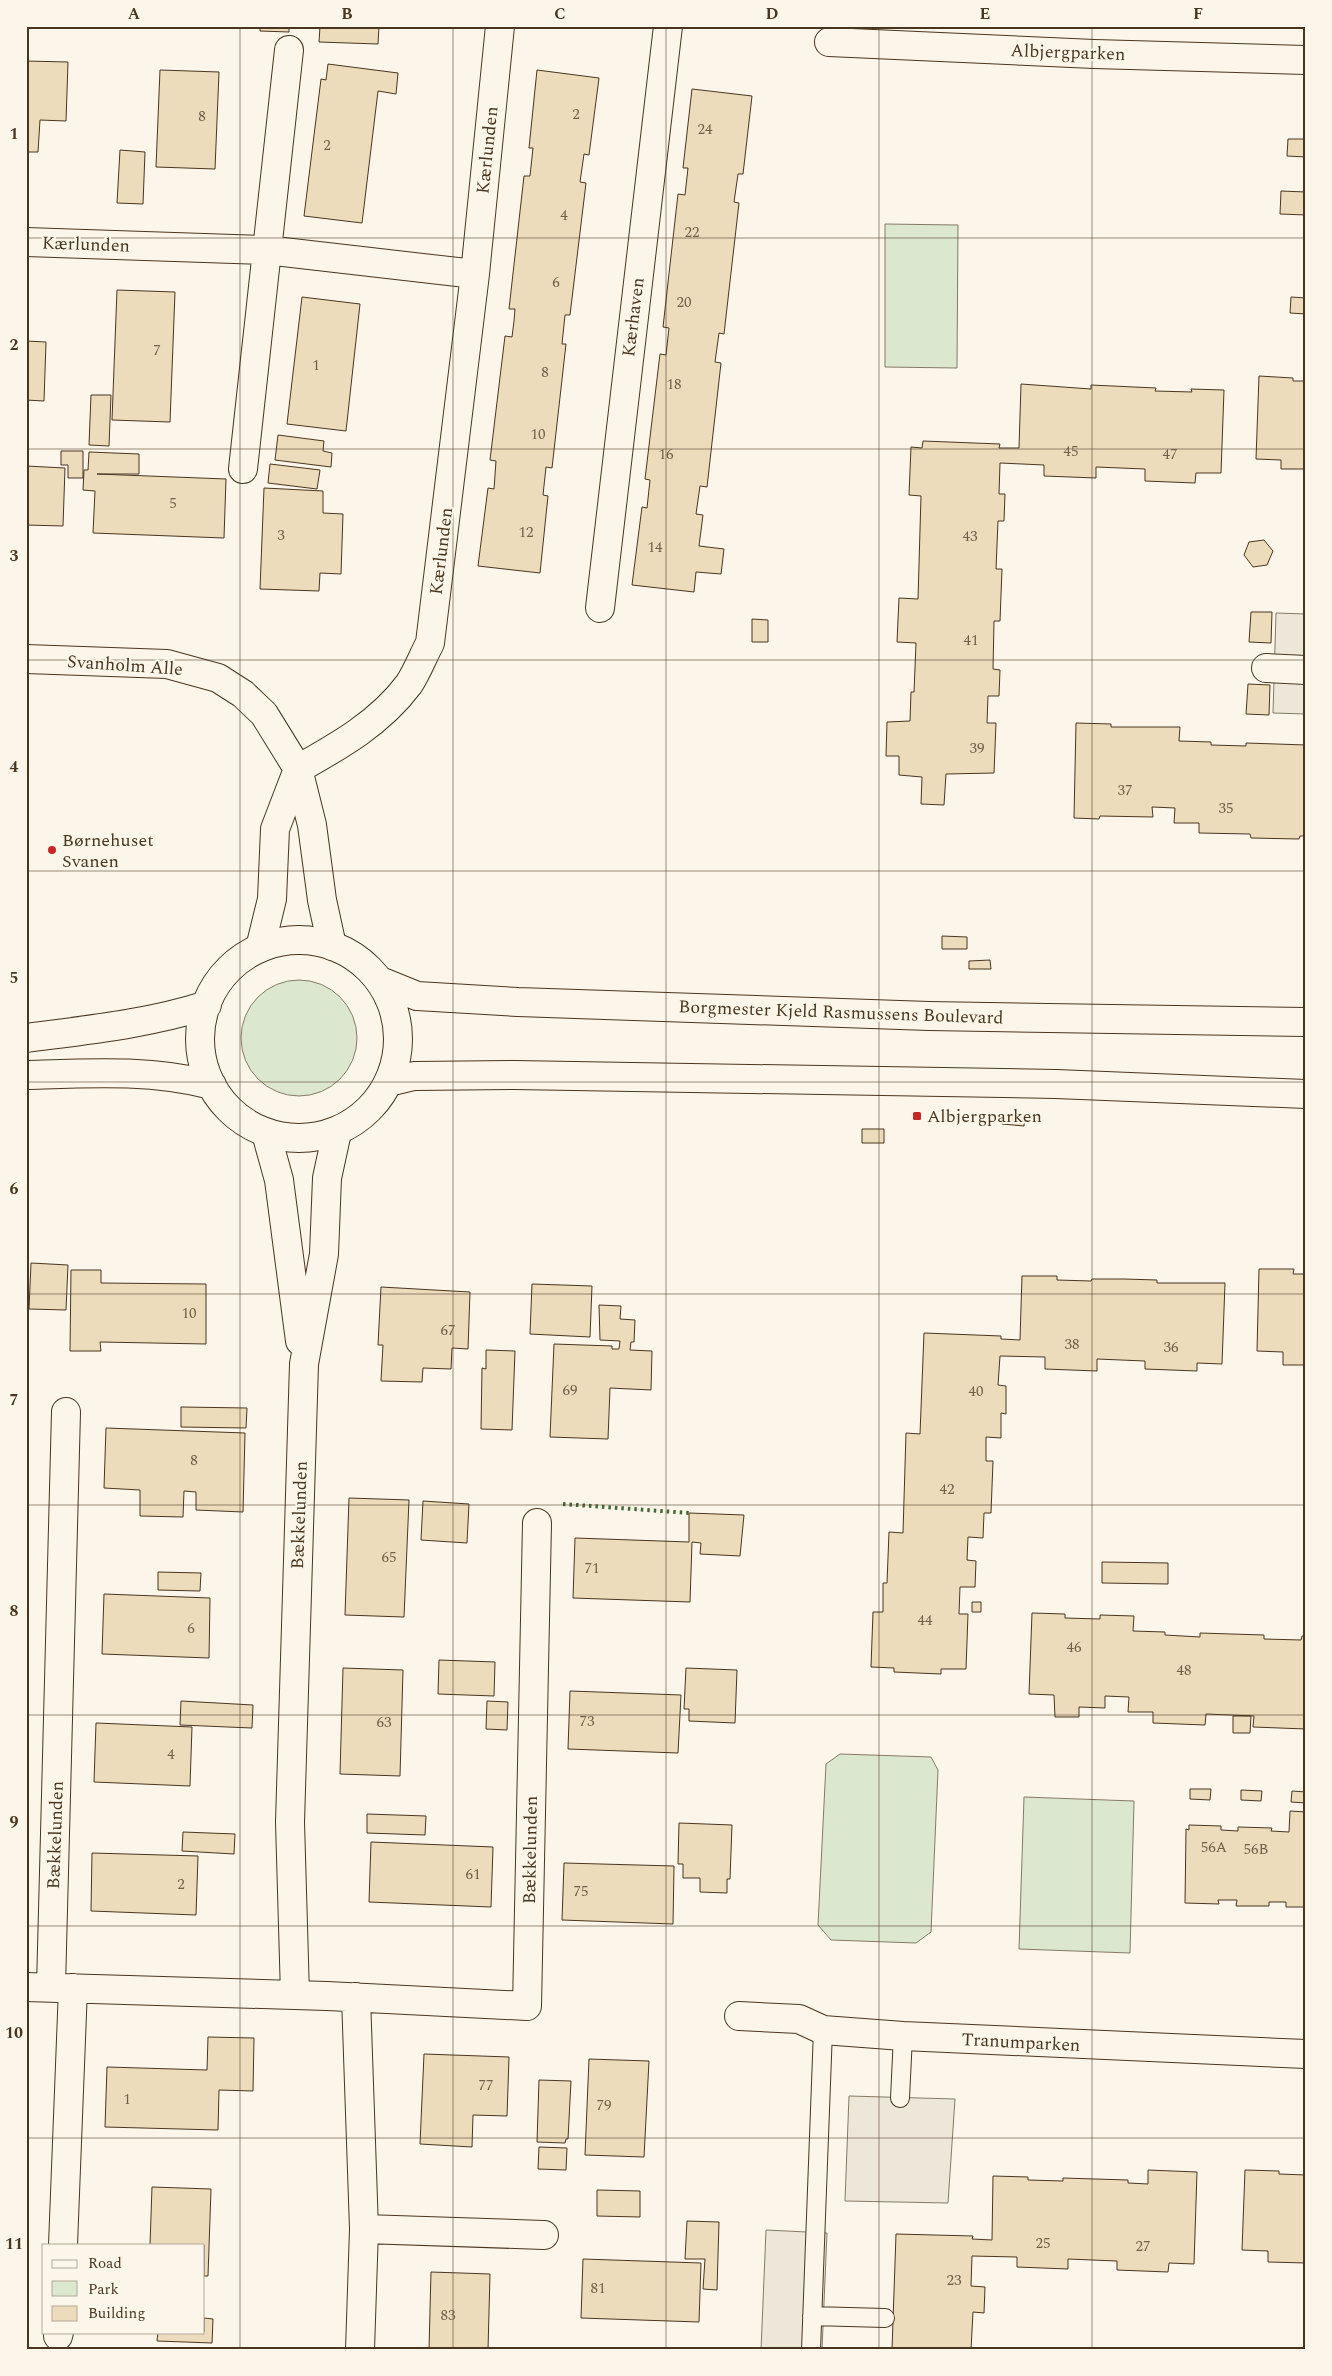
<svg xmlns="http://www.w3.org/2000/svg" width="1332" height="2376" font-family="Spectral,serif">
<rect width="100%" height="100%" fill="#fbf6e9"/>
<!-- green -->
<path fill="#dce7d0" stroke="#887966" d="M885,224l73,1 -1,143 -72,-1z
M241 1038a58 58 0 1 1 116 0a58 58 0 1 1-116 0Z
M840,1754l91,3 7,13 -7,162 -15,11 -85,-3 -13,-15 8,-161z
M1024,1797l110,4 -4,152 -111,-4z"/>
<!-- parking -->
<path fill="#ede7d9" stroke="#887966" d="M1276,613l30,1v100l-33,-1z
M849,2096l106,3 -7,104 -103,-2z
M766,2230l61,3 -5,117h-61z"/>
<!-- building -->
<path fill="#ecdcbc" stroke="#4a3520" d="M260,26h29v6l-29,-1z
M320,26h59l-1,18 -59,-2z
M26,61l42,1 -2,59 -26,-1 -2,32h-12z
M328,64l70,9 -2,21 -18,-3 -16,132 -58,-7 17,-137 5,1z
M160,70l59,2 -4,97 -59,-2z
M537,70l62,8 -10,77 -5,-1 -4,28 6,1 -16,132h-5l-3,29h4l-14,124 -6,-1 -3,28 5,1 -8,77 -62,-7 10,-78 6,1 2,-28 -6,-1 15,-124 7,1 2,-16 1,-12h-6l15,-133h6l3,-28h-4z
M692,89l60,7 -9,78h-5l-4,28 5,1 -15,131 -5,-1 -4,29 6,1 -14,124 -7,-1 -4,28 7,1 -4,31 25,3 -3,25 -25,-2 -2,20 -62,-7 10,-78 5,1 3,-28 -5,-1 15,-125 6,1 3,-27 -6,-1 15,-133 7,1 3,-27h-5z
M1288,139h18v18l-19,-1z
M120,150l25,2 -2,52 -26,-1z
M1281,191l25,1v23l-26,-1z
M117,290l58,2 -5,130 -58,-2z
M26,293h2l-2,48z
M302,297l58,7 -14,127 -59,-7z
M1291,297l15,1v16l-16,-1z
M26,341l20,1 -2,59 -18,-1z
M1259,376l34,2v3h13v88h-25v-9l-25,-1z
M1021,384l70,5v-4l65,3 -1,3 37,1 -1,-3 33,1 -3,83h-25l-1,10 -50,-2v-12l-49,-2v11l-52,-2v-11l-44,-2 -1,31h6l-1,27h-6l-2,48h6l-2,52h-6l-1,48 7,1 -1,26h-11l-1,27h9l-2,50 -48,1 -2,31 -23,-1 1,-27 -23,-2v-19h-13l1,-34 23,-1 1,-29h3l2,-49 -19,-1 2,-44 19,1 3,-103 -12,-1 2,-48 11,1 1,-7 77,3 -1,4h20z
M91,395h20l-2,51 -20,-1z
M278,435l46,6 -1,10 9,2 -1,14 -56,-7z
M61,451h22v27h-15v-13h-7z
M89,452l50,2v20h-42l129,5 -2,59 -131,-5 2,-42 -12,-1 1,-20h4z
M270,464l50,6 -3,19 -49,-6z
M26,466l39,2 -2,58 -37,-1z
M264,488l59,3v22l20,1 -2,60 -21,-1 -1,18 -59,-2z
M1264,540l9,11 -6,14 -14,2 -9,-12 5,-13z
M1251,612h21l-1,31 -22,-1z
M752,619l16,1v22h-16z
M1248,684l22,1 -1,30 -23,-1z
M1076,723l35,1v3h69l-1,14 32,1v3l35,1v-3l60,2v91h-6l-1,3 -48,-1 -1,-4 -51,-1v-10h-25l1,-15 -23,-1 1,10 -53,-1 -1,3 -25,-1z
M942,936l25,1v12h-25z
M990,960l1,9h-22v-8z
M1003,1115h22l-1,11 -22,-2z
M862,1129h22v14h-22z
M31,1263l37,2 -2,45 -37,-1z
M1259,1269h35l-1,5h13v91h-23v-13l-26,-1z
M71,1270h30v13l105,1v60l-106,-2 1,9h-31z
M1022,1276h35v4l34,1 1,-2h32l33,1v3h68l-3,81 -25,-1v8l-52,-2v-8l-48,-2v12l-52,-2v-12l-45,-1 -2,29 8,1v28l-5,-1v25l-15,-1v24h7l-2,52h-7l-1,25 -15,-1 -1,23 9,1 -1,26h-15l-1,27h9l-2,55h-25v5l-47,-2v-4l-23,-1 2,-55h10v-29h4l2,-51 14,1 3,-100 14,1 4,-101 77,3v3l19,1z
M532,1284l60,2 -2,51 -60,-3z
M381,1287l89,5 -2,57 -16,-1 -1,21 -28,-1 -1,14 -41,-1 2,-36h-5z
M599,1305l22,1 -1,13 15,1 -1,22h-3l-1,8 22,1 -1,39 -41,-2 -2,51 -58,-2 4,-93 58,2v3h7l1,-8 -20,-1z
M486,1350l29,1 -3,79 -31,-1 1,-61 4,1z
M181,1407l66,1 -1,20 -65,-1z
M106,1428l139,5 -2,79 -47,-2v-18l-12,-1 -1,26 -43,-1v-26l-36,-2z
M349,1498l60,2 -5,117 -59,-2z
M423,1501l46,3 -2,39 -46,-3z
M689,1513l55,2 -4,41 -40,-2 1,-11 -9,-1 -2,60 -117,-4 2,-60 114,4z
M1102,1562l66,1v21l-66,-1z
M158,1572l43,1 -1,18 -42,-1z
M104,1594l106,4 -1,60 -107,-4z
M972,1602h9v10h-9z
M1032,1613l33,1v4l35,1v-4l34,1 -1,15 32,1v3l35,2v-4l64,2v4l37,1 1,-4h4v93l-53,-2 1,-11 -48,-2 -1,11 -52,-2v-11h-25l1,-15 -24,-1v12l-26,-1v10h-24l-1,-22 -25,-1z
M439,1660l56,2 -1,34 -56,-2z
M343,1668l60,2 -3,106 -60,-2z
M686,1668l51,2 -2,53 -46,-2v-12h-5z
M570,1691l111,4 -3,58 -110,-4z
M181,1701l72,4 -1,23 -72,-3z
M487,1701l21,1 -1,28 -21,-1z
M1233,1716h18l-1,17h-17z
M96,1723l96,4 -2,59 -96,-4z
M1190,1789h21l-1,11 -20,-1z
M1241,1790l21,1 -1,10 -20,-1z
M1292,1791l14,1v11l-15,-1z
M1290,1811l16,1v95h-20v-5h-17v4h-33l1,-6h-19l1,4 -34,-1 1,-74 3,1v-5l32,1v4l17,1v-4l34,1 -1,3 18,1z
M367,1814l59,2 -1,19 -58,-2z
M679,1823l53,2 -2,54h-3v14l-27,-1v-14h-17v-14h-5z
M183,1832l52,2 -1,20 -52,-3z
M371,1842l122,5 -2,60 -122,-5z
M92,1853l106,3 -2,59 -105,-4z
M564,1863l110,3 -1,58 -111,-4z
M208,2037l46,1 -1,53 -34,-1 -1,40 -113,-3 2,-60 100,3z
M424,2054l85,3 -2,59 -34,-1 -1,32 -52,-3z
M589,2059l60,2 -5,96 -59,-2z
M539,2080l32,1 -3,58h-2l-1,4 -28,-1z
M539,2147l28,1 -1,22 -28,-1z
M1148,2170l49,2 -3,92 -25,-1 -1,9 -51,-2v-9l-49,-2v10l-51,-2v-10l-45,-1 -1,30 14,1 -1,26 -11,-1 -2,38h-79l4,-116 77,2 -1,3 20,1 1,-64 35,1v3l35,1v-3l65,2v3l20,1z
M1245,2170l34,1v3l27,1v88l-38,-1v-11l-26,-1z
M152,2187l59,2 -3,87h-4v-31h-54z
M597,2190l43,1v26l-43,-1z
M687,2221l32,1 -2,68 -14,-1 2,-30h-20z
M583,2259l118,4 -2,59 -118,-4z
M431,2272l59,2 -2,76h-59z
M204,2318l9,1 -1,24 -55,-2 1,-9h46z"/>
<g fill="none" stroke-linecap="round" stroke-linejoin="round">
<defs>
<path id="service" d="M900,2098l3,-62
M812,2316l73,2
M811,2350l12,-320"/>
<path id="minor" d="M829,42l265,12 212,6
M26,242l240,8 209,24
M243,469l46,-419
M600,608l68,-582
M26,659l141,5 51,14 25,16 21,20 34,55 14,56 10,75 10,46
M1266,668l40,2
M298,769c41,-23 82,-46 111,-85 8,-12 14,-28 21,-41l45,-369 25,-248
M260,948l12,-49 3,-70 23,-60
M266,1133l13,47 21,161
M26,1987l301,9 200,10 10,-483
M51,1987l15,-575
M295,1995l-5,-173 14,-458 20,-110 3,-76 10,-46
M356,1997l8,232 -4,121
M739,2016l60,3 24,11 80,6 403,18
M364,2229l180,6
M63,2245l10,-257
M58,2336l1,-4"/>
<path id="tertiary" d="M200 1039a99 99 0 1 1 198 0a99 99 0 1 1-198 0Z
M380,981l37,15 101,6 411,14 377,6
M26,1038c61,-8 122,-14 181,-33
M26,1075c63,-2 125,-6 186,10
M389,1082l25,-6 101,-1 541,9 250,10"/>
</defs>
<!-- service casing -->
<use href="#service" stroke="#4a3520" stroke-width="20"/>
<!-- minor casing -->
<use href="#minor" stroke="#4a3520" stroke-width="30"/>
<!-- tertiary casing -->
<use href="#tertiary" stroke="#4a3520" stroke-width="30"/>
<!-- service -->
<use href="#service" stroke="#fbf6e9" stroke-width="18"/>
<!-- minor -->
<use href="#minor" stroke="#fbf6e9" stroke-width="28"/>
<!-- tertiary -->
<use href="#tertiary" stroke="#fbf6e9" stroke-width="28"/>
<!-- hedge -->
<path stroke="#436837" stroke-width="4" stroke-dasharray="2.5 4" stroke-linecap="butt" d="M563,1504l126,9"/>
</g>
<!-- grid -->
<path fill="none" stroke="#4a3520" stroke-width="1" stroke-opacity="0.55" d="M240,26v2324M453,26v2324M666,26v2324M879,26v2324M1092,26v2324M26,238h1280M26,449h1280M26,660h1280M26,871h1280M26,1082h1280M26,1294h1280M26,1505h1280M26,1715h1280M26,1926h1280M26,2138h1280"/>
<!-- markers -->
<g fill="#c62828" stroke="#fbf6e9" stroke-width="2">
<circle cx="52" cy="850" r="5"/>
<rect x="912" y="1111" width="10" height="10" rx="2.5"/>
</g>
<g text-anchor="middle" stroke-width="4" stroke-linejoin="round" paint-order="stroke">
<!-- number labels -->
<g font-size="15" fill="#725f47">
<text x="576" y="119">2</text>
<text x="202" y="121">8</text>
<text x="705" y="134">24</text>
<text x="327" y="150">2</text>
<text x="564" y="220">4</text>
<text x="692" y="237">22</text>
<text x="556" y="287">6</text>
<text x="684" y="307">20</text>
<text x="157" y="355">7</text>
<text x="316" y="370">1</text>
<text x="545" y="377">8</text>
<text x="674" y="389">18</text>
<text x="538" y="439">10</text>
<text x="1071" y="456">45</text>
<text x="666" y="459">16</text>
<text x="1170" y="459">47</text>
<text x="173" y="508">5</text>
<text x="526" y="537">12</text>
<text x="281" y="540">3</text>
<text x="970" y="541">43</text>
<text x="655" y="552">14</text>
<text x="971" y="645">41</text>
<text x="977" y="753">39</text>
<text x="1125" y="795">37</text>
<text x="1226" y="813">35</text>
<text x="189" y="1318">10</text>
<text x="448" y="1335">67</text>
<text x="1072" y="1349">38</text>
<text x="1171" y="1352">36</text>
<text x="570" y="1395">69</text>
<text x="976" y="1396">40</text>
<text x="194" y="1465">8</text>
<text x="947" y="1494">42</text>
<text x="389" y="1562">65</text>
<text x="592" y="1573">71</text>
<text x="925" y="1625">44</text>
<text x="191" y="1633">6</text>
<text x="1074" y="1652">46</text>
<text x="1184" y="1675">48</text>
<text x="587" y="1726">73</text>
<text x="384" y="1727">63</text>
<text x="171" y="1759">4</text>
<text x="1214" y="1852">56A</text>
<text x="1256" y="1854">56B</text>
<text x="473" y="1879">61</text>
<text x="181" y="1889">2</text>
<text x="581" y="1896">75</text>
<text x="486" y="2090">77</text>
<text x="127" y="2104">1</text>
<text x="604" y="2110">79</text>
<text x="1043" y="2248">25</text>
<text x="1143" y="2251">27</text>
<text x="954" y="2285">23</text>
<text x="598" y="2293">81</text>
<text x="448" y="2320">83</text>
</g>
<!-- street labels -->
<g font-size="18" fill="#4a3520" stroke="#fbf6e9">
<text transform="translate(1068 52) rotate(2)" y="6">Albjergparken</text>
<text transform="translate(487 150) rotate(-84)" y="6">Kærlunden</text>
<text transform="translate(86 244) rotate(2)" y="6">Kærlunden</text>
<text transform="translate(633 317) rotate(-83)" y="6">Kærhaven</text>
<text transform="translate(441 551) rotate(-83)" y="6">Kærlunden</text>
<text transform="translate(125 665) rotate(4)" y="6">Svanholm Alle</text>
<text transform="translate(841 1012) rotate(2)" y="6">Borgmester Kjeld Rasmussens Boulevard</text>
<text transform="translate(299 1515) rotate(-88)" y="6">Bækkelunden</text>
<text transform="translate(55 1835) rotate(-88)" y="6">Bækkelunden</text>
<text transform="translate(530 1850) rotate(-89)" y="6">Bækkelunden</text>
<text transform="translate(1021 2042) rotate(3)" y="6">Tranumparken</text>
</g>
<!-- poi labels -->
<g font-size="18" fill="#4a3520" stroke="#fbf6e9" text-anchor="start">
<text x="62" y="846">Børnehuset<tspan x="62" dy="21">Svanen</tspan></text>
<text x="927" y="1122">Albjergparken</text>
</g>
</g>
<!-- border -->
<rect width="1332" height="2376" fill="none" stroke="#fbf6e9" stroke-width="55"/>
<!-- legend -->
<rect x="42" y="2244" width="162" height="90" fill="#fbf6e9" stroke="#b4a999"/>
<rect x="52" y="2260" width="25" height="8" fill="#fbf6e9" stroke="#b4a999"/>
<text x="88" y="2268" font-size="15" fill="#4a3520">Road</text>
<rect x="52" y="2281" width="25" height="15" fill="#dce7d0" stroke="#b4a999"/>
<text x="88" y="2294" font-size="15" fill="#4a3520">Park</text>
<rect x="52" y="2306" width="25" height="15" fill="#ecdcbc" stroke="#b4a999"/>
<text x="88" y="2318" font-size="15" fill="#4a3520">Building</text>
<rect x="28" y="28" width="1276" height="2320" fill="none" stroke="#4a3520" stroke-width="2"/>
<g font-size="16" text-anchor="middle" font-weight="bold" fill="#4a3520">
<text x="134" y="19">A</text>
<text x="347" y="19">B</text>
<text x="560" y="19">C</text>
<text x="772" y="19">D</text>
<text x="985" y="19">E</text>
<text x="1198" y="19">F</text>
<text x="14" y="139">1</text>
<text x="14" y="350">2</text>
<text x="14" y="561">3</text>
<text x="14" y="772">4</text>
<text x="14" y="983">5</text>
<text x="14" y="1194">6</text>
<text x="14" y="1405">7</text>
<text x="14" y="1616">8</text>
<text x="14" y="1827">9</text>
<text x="14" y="2038">10</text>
<text x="14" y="2249">11</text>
</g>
</svg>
